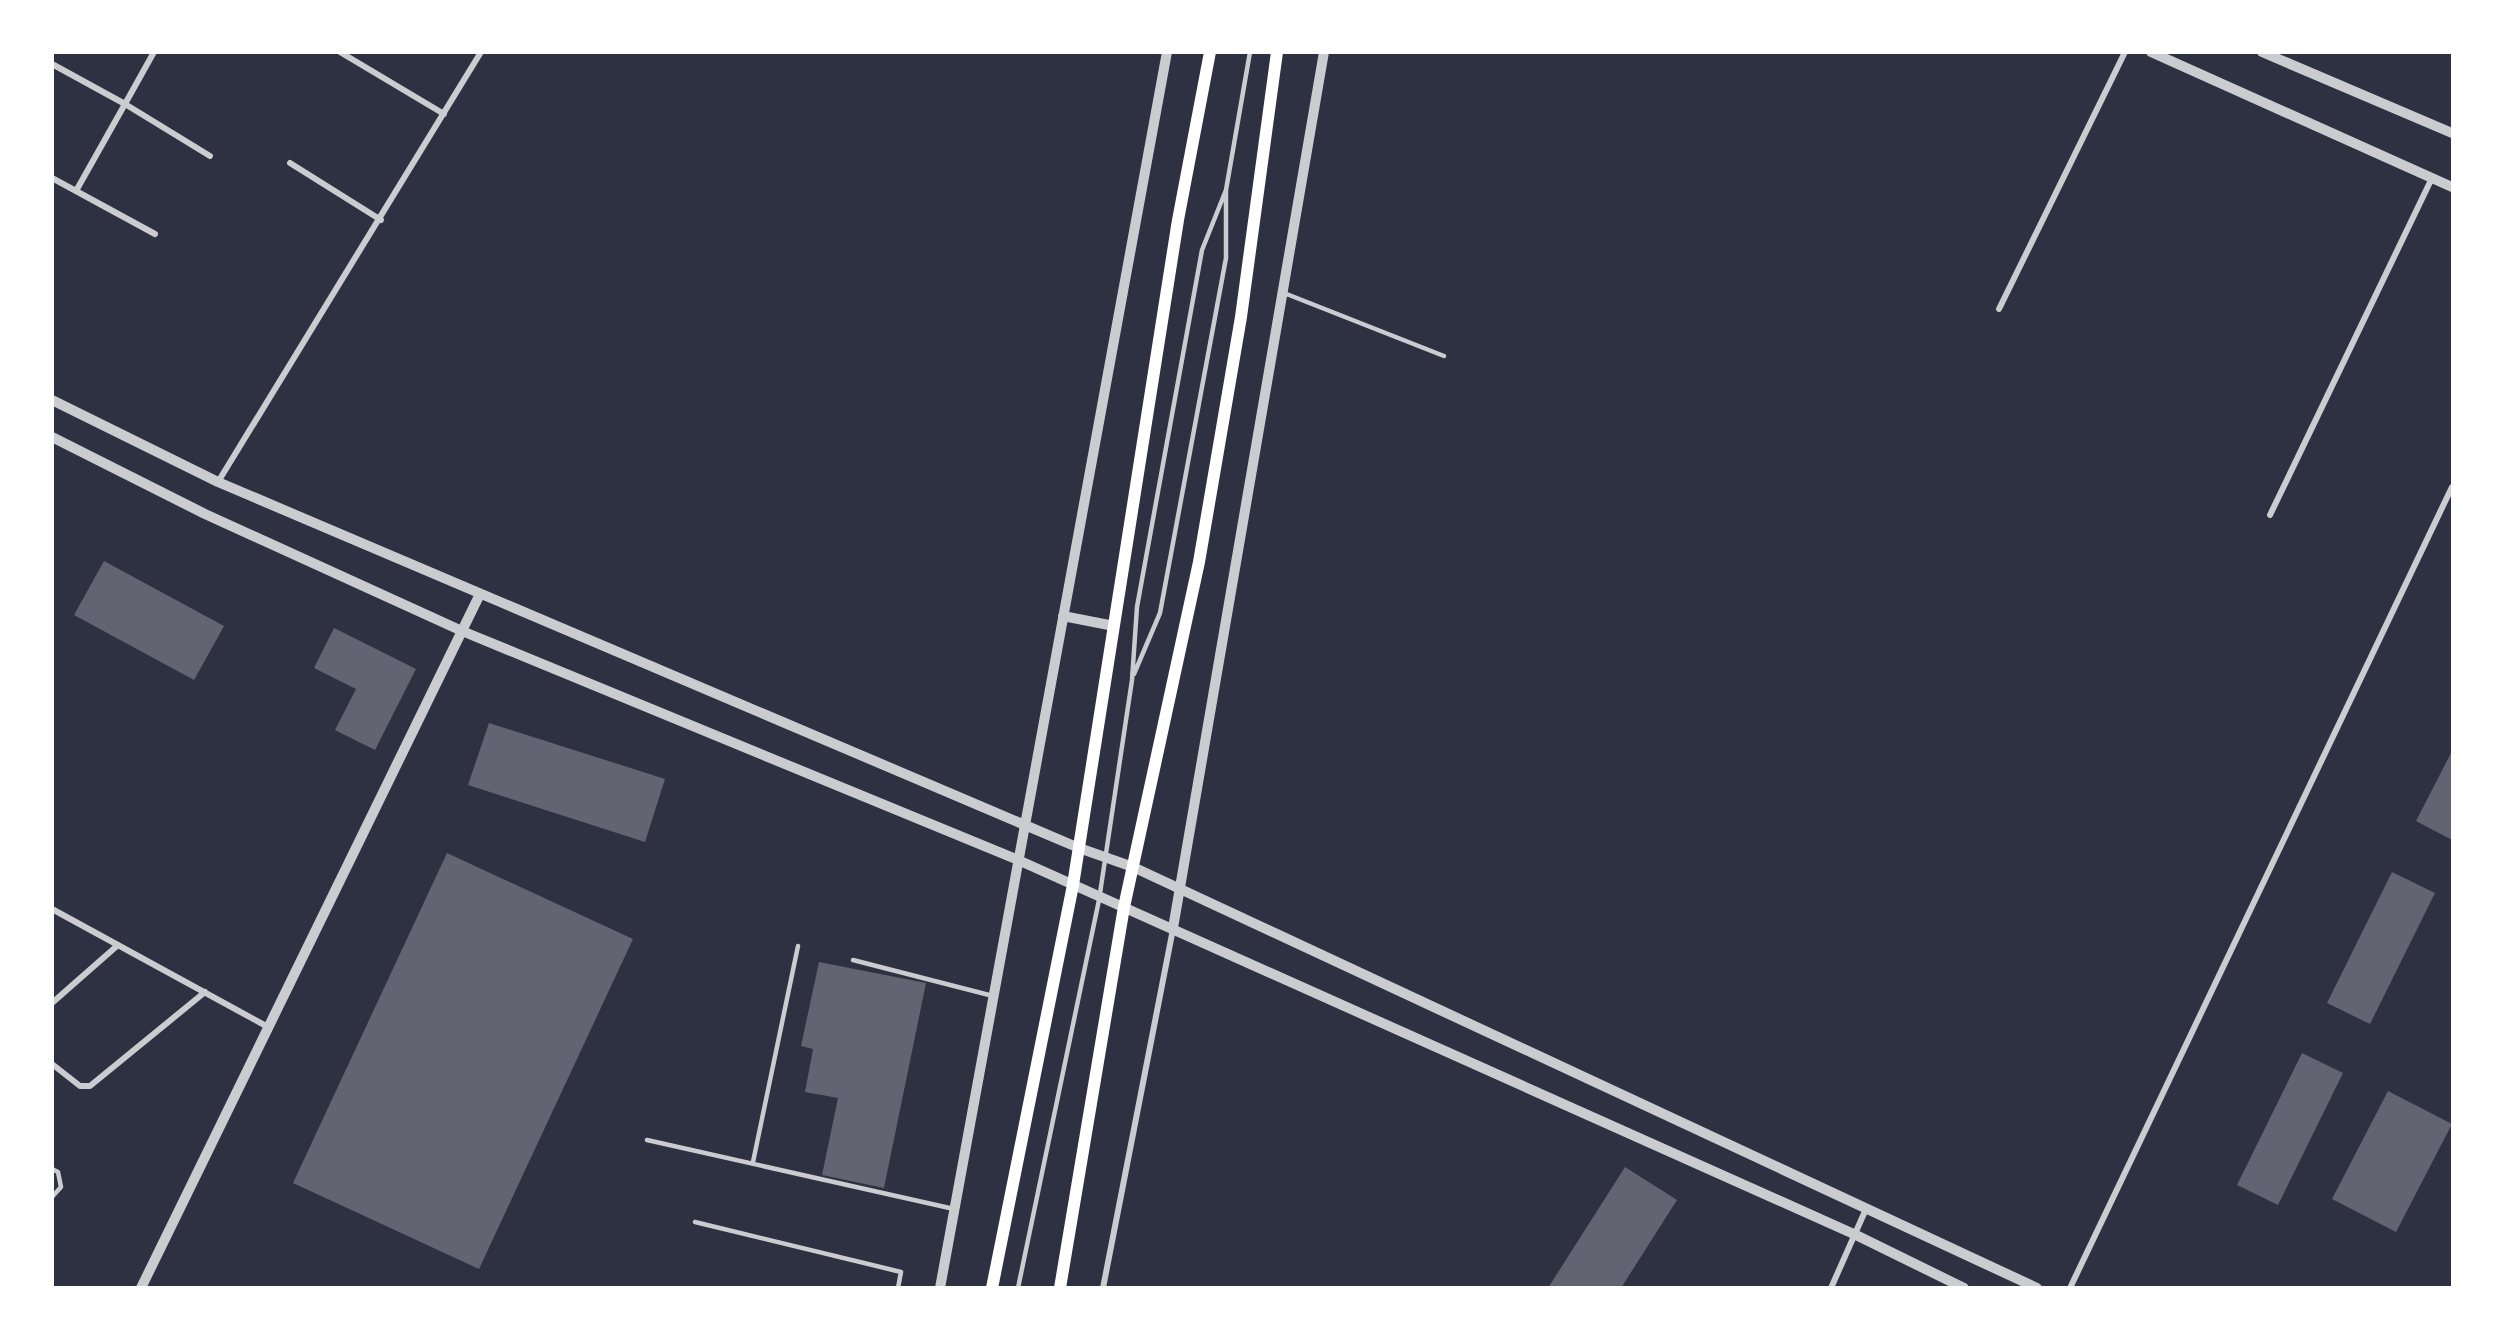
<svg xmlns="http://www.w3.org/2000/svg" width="2505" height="1340" font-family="Ubuntu,sans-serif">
<rect width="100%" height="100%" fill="#2d3142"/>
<!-- building -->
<path fill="#626471" d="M104,561l120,65 -30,54 -120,-65z
M334,628l82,41 -41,81 -40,-20 21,-41 -42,-21z
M489,723l176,56 -20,63 -177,-57z
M2452,751v89l-36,-19z
M447,853l186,86 -154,330 -186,-86z
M2392,872l43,21 -65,131 -43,-21z
M819,962l107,21 -42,205 -62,-13 16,-77 -33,-6 8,-43 -12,-3z
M2302,1053l41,20 -65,132 -41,-20z
M2388,1091l64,33 -56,108 -64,-33z
M1625,1167l52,33 -56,88h-73z"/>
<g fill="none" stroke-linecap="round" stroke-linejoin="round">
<!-- service -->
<path stroke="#caccd0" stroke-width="4.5" d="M1284,293l160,63
M1134,674l26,-61 66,-355v-68l24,-138
M853,960l140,36
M647,1140l307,69
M753,1162l45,-216
M52,1169l6,3 3,15 -9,10
M695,1222l206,50 -3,16
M1018,1288l81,-388 33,-220 5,-73 65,-357 24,-60"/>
<!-- minor -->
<path stroke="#caccd0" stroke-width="6" d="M340,52l104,62
M52,64l73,40 29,-52
M290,163l91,57
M52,178l24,13 49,-87 85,52
M76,191l79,43
M1999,309l126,-257
M218,482l263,-430
M2270,515l162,-337
M52,909l216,118
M52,1003l66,-58
M52,1064l28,22h10l115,-94
M1103,1288l70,-359
M1831,1288l35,-79
M2070,1288l382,-801"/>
<!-- tertiary -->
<path stroke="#caccd0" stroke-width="10" d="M2151,52l301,135
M2262,52l190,81
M52,400l166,82 861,366 54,19 904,421
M52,437l153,77 257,117 556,229 838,375 108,53
M1063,616l51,10
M1173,928l151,-876
M141,1288l339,-694
M940,1288l227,-1236"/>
<!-- secondary -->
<path stroke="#fff" stroke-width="12" d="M992,1288l81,-403 105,-665 32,-168
M1060,1288l64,-381 75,-345 42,-245 36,-265"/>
</g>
<!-- border -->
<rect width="2505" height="1340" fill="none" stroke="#ffffff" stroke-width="108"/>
</svg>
